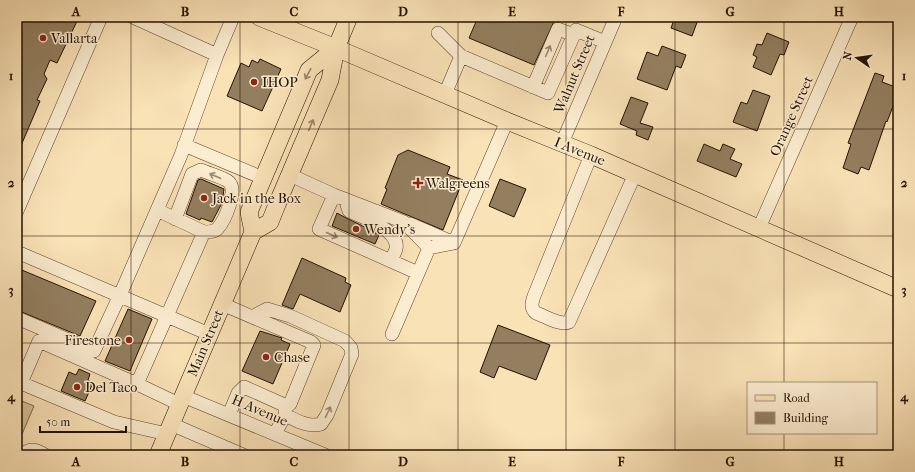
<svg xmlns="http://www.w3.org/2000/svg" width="915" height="472" font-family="'IM FELL French Canon',serif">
<rect width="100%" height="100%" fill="#fae2b7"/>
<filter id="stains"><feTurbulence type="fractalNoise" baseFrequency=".005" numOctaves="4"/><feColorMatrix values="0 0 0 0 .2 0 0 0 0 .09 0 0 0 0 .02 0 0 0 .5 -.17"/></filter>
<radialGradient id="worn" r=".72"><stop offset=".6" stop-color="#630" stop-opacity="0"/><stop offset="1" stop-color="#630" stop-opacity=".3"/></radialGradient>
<!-- green -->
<path fill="#d6be98" stroke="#7d684c" d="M17,399l17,7 -17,40z"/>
<!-- building -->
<path fill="#937e5f" stroke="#241100" d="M17,17h62l-22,46 -7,-3 -6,14 3,5 -10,21 3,1 -23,54z
M478,17h78l-22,48 -65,-27z
M675,17h24l-7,19 -21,-8z
M767,33l22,9 -5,13 -4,-1 -9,21 -18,-8 4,-10 -4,-2 4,-11 5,1z
M662,46l24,9 -5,13 -5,-2 -9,24 -30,-11 10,-27 11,4z
M260,59l21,10 -19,42 -35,-15 14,-33 8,4 3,-7 6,3z
M875,73l9,3 -2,6 16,6v5l-11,29 -1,-1 -17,49 -8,-3 -3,7 -15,-6 8,-24 -3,-1z
M753,90l17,6 -13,35 -24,-9 8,-20 6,2z
M631,97l17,6 -8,20 13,4 -5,13 -12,-5 1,-4 -17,-7z
M704,144l16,7 3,-7 12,5 -5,10 12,5 -6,13 -39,-16z
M408,150l42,17 -3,7 16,6 -20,50 -62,-26 6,-15 -2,-1 13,-33z
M201,179l23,10 -2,14 -10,19 -11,-4 -1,2 -14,-6 12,-34z
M500,179l26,10 -12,28 -25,-11z
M337,213l9,5 21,10 12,7 -4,9 -43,-18z
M302,258l44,20 -1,4 6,3 -11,27 -40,-18 -7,15 -11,-4z
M17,268l79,33 -16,35 -63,-26z
M128,309l24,10 -22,52 -25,-10z
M498,325l52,20 -14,35 -37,-14 -5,12 -14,-6z
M260,331l22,7 -1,2 9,4 -17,40 -31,-13z
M79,369l11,5 -2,6 5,3 -8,18 -24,-10 8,-19 7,3z"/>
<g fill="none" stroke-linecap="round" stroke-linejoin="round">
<defs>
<path id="minor" d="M133,17l84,38 16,-38
M438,33l23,23 87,37 28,-63 29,12
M533,87l25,-58 16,6
M445,94l16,-38
M562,143l54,-126
M184,145l79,33
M591,155l-57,141c-2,6 -4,12 2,17 9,3 24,13 33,9l66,-148
M290,175l44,20 70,27 25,26 25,-5
M334,195l-15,34 99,44
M345,199l4,12c14,6 51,19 47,38 -1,4 -4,8 -5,12
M157,210l47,22 -67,152 42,20
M17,211l84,-194
M175,219l17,-45 9,-4c6,3 24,8 28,12 9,8 -4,38 -11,46 -3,4 -9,4 -14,4
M410,224l44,19
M759,228l93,-211
M454,243l53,-122
M17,252l192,82
M222,304l89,38 3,3 -24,59 -4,3
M252,317l15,-8 23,7 55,25 6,7 1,6 -25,61 -6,9c-13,4 -25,-4 -36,-9
M17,318l77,33 26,-56 61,-140 36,-100
M392,334l37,-86
M137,384l-98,-43 -18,42 93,39 53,12
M183,396l142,59
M229,415l9,-22 6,-6 38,17 4,3 -1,8 -10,19
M171,424l72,31
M23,455c7,-8 14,-5 22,0"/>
<path id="major" d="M259,17l77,31 171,73 84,34 307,134
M253,232l17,-10 8,-20 52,-122 6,-32 13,-31
M158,455l95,-223 -4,-20 60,-142 27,-22"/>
</defs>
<!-- minor casing -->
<use href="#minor" stroke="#5a452e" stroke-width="14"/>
<!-- major casing -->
<use href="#major" stroke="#241100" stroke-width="18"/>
<!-- minor -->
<use href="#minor" stroke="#fcecd0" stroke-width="13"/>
<!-- major -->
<use href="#major" stroke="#fae2b7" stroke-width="17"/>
</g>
<!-- one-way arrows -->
<defs><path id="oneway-shaft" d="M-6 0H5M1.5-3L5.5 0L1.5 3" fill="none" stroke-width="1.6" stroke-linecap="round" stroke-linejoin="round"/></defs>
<g stroke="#9b8972">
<use href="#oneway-shaft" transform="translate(548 51) rotate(-67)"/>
<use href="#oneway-shaft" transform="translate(215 176) rotate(-157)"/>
<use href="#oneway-shaft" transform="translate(332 235) rotate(24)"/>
<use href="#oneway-shaft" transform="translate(328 412) rotate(-65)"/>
</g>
<g stroke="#9a8465">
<use href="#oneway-shaft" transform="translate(308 74) rotate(118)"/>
<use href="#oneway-shaft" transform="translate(311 125) rotate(-67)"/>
</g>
<!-- grid -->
<path fill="none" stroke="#241100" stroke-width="1" stroke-opacity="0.55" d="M131,17v438M240,17v438M349,17v438M458,17v438M566,17v438M675,17v438M784,17v366M17,129h881M17,236h881M17,343h881M784,433v22"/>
<!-- markers -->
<g fill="#8f2418" stroke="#fcecd0" stroke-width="1.5">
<circle cx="43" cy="38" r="4"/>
<circle cx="254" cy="82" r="4"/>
<path d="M416 177h4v4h4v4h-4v4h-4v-4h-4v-4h4z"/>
<circle cx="204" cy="198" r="4"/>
<circle cx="356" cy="229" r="4"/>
<circle cx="129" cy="340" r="4"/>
<circle cx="266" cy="357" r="4"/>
<circle cx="77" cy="387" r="4"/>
</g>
<g text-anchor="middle" stroke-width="3" stroke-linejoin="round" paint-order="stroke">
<!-- poi labels -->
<g font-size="14" fill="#241100" stroke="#fcecd0" text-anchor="start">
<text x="51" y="43">Vallarta</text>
<text x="262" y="87">IHOP</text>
<text x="426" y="188">Walgreens</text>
<text x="212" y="203">Jack in the Box</text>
<text x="364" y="234">Wendy's</text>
<text x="121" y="345" text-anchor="end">Firestone</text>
<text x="274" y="362">Chase</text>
<text x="85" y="392">Del Taco</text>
</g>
<!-- street labels -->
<g font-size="14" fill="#241100" stroke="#fcecd0">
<text transform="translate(574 74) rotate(-67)" y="5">Walnut Street</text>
<text transform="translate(791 116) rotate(-66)" y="5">Orange Street</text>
<text transform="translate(580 151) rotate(22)" y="5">I Avenue</text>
<text transform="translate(205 343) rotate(-67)" y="5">Main Street</text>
<text transform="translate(260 410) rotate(23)" y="5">H Avenue</text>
</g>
</g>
<!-- margin -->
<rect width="915" height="472" fill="none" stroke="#fae2b7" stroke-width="44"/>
<!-- legend -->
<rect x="747" y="382" width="130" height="52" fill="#fcecd0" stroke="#a6947d"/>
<rect x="755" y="395" width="20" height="6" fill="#fae2b7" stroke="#a6947d"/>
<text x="783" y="402" font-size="12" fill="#241100">Road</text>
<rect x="755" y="412" width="20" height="12" fill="#937e5f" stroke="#a6947d"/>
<text x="783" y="422" font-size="12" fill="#241100">Building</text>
<!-- north arrow -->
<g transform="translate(857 58) rotate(283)" stroke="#fcecd0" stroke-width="3" paint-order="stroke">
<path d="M0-3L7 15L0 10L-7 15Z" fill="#241100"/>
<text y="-6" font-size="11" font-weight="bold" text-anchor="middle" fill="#241100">N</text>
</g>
<!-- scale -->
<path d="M40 426v6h86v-6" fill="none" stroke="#241100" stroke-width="2"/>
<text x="46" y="426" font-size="12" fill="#241100" stroke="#fcecd0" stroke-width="3" paint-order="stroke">50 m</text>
<rect x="22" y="22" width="871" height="428" fill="none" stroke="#241100" stroke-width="1.5"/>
<g font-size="13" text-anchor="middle" font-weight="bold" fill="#241100">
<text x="76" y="16">A</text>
<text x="185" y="16">B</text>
<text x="294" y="16">C</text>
<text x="403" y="16">D</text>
<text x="512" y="16">E</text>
<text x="621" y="16">F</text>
<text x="730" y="16">G</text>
<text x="839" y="16">H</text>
<text x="11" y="80">1</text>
<text x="904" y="80">1</text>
<text x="11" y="187">2</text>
<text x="904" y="187">2</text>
<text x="11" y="294">3</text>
<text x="904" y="294">3</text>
<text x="11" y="401">4</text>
<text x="904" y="401">4</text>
<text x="76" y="466">A</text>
<text x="185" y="466">B</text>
<text x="294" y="466">C</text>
<text x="403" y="466">D</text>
<text x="512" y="466">E</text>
<text x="621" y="466">F</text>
<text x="730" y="466">G</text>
<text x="839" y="466">H</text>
</g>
<rect width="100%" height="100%" filter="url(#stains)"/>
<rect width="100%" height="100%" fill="url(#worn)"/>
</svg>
